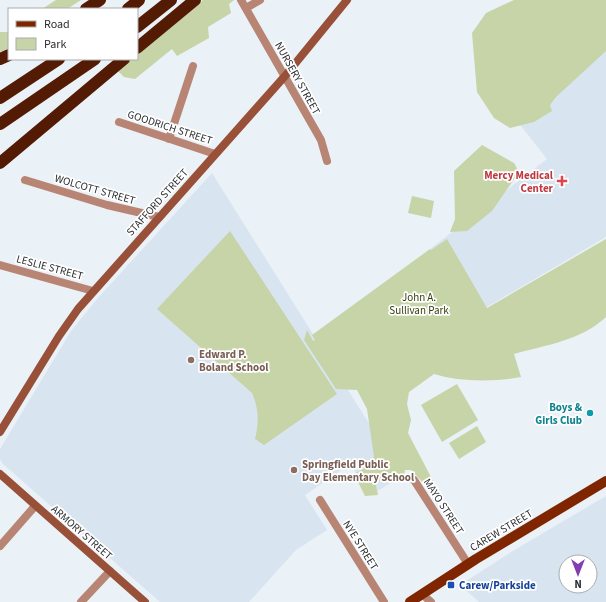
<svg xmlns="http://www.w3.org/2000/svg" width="606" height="602" font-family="'Source Sans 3',sans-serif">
<rect width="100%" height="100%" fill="#eaf1f7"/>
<!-- built -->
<path fill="#d8e5f1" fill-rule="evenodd" d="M606,40v197l-136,80 -40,-68 117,-90 -30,-38z
M212,173l190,303 -31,19 -21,-31 -45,31 22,35 -31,20 -47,52h-89l-157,-138 -3,-5v-10l71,-118 26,-32z
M606,496v106h-127l-19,-17 51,-33zM566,562h24v24h-24z"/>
<!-- green -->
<path fill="#c6d4a8" d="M56,0h25l-14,9h-25z
M203,0h31l-5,4 2,9 -23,14 1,11 -32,18 -5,-7 -37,30 -11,-2 -6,-6 14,-12h5v-4z
M514,0h92v51l-50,46 -6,8 2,6 -18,11 -24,6 -16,-10 -17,-26 -5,-59 14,-20z
M0,32h9v16l-9,4z
M482,145l32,18 5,9 -27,39 -25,20 -17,1 5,-13 -1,-48z
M412,196l22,5 -3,17 -23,-5z
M230,231l107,163 -73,51 -9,-6c4,-17 4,-30 -3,-46l-95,-84z
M447,239l40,69 119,-69v78c-24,23 -60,28 -92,37l7,23c-27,5 -61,5 -87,-3l-25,18 -2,12 4,16 -3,13 25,48 -6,6 -16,-17h-6l-2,10 -28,1 3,14 -13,1 -11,-22 9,-5 11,-12 -7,-48 -10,-19 -21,-1 -32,-49 3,-10 6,11 2,-1 -3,-5 118,-86 1,1z
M457,384l21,36 -36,22 -21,-37z
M477,426l9,16 -27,17 -10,-16z"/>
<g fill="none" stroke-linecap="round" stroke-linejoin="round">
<!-- minor -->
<path stroke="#b88574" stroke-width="8" d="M241,0l80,140 6,21
M246,8l14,-8
M119,122l96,32
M169,139l24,-73
M25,180l82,25 52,12
M0,265l93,26
M414,480l54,84
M320,500l64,102
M0,546l35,-40
M422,594l9,8
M81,602l29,-31"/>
<!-- secondary -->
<path stroke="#985038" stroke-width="8" d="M0,432l59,-96 19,-27 207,-233 62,-76
M0,474l145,128"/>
<!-- primary -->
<path stroke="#7f2600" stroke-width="10" d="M410,602l66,-43 130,-78"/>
<!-- motorway -->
<path stroke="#531a04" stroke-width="12" d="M86,9l14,-9
M128,9l11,-9
M137,27l34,-27
M137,48l58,-48
M0,59l9,-4
M0,98l59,-39
M0,124l95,-65
M0,163l124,-104"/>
</g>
<!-- markers -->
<path fill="#e0444e" stroke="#fff" stroke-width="1.5" d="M560 175h4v4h4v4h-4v4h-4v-4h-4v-4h4z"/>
<g fill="#8d6e63" stroke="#fff" stroke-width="1.5">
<circle cx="191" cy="360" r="4"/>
<circle cx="294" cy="470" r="4"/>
</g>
<circle fill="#0f9aa8" stroke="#fff" stroke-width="1.5" cx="590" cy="413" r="4"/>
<rect fill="#1a4fb4" stroke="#fff" stroke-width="1.5" x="447" y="581" width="8" height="8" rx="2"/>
<g text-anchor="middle" stroke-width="3.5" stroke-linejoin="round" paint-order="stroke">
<!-- street labels -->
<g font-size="11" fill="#2c2e31" stroke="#fff">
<text transform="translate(298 78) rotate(61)" y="4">NURSERY STREET</text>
<text transform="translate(170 127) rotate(18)" y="4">GOODRICH STREET</text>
<text transform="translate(95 189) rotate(16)" y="4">WOLCOTT STREET</text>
<text transform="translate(157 202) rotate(-48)" y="4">STAFFORD STREET</text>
<text transform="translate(50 267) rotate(15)" y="4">LESLIE STREET</text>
<text transform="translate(444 506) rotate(57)" y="4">MAYO STREET</text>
<text transform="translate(501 530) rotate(-31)" y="4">CAREW STREET</text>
<text transform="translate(82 532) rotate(41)" y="4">ARMORY STREET</text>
<text transform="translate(361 545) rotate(58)" y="4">NYE STREET</text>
</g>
<!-- health labels -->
<g font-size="11" font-weight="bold" fill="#be3a42" stroke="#fff" text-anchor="end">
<text x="553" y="179">Mercy Medical<tspan x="553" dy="13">Center</tspan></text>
</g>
<!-- park labels -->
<g font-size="11" fill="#333f0d" stroke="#fff">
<text x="419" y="301">John A.<tspan x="419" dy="13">Sullivan Park</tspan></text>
</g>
<!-- education labels -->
<g font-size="11" font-weight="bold" fill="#785e54" stroke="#fff" text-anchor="start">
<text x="199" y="358">Edward P.<tspan x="199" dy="13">Boland School</tspan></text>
<text x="302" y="468">Springfield Public<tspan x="302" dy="13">Day Elementary School</tspan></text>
</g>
<!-- culture labels -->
<g font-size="11" font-weight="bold" fill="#0d838f" stroke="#fff" text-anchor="end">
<text x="582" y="411">Boys &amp;<tspan x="582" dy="13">Girls Club</tspan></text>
</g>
<!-- transit labels -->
<g font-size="11" font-weight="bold" fill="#164399" stroke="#fff" text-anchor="start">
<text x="459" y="589">Carew/Parkside</text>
</g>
</g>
<!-- legend -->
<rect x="8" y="8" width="130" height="52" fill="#ffffff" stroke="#ababad"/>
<rect x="16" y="21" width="20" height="6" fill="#7f2600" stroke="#ababad"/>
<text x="44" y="28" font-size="12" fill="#2c2e31">Road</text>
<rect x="16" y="38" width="20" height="12" fill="#c6d4a8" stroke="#ababad"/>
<text x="44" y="48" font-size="12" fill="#2c2e31">Park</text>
<!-- north arrow -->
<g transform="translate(578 574) rotate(180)"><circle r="19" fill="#ffffff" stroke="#ababad"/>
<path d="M0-3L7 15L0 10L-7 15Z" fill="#833db1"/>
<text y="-6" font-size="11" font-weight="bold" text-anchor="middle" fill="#2c2e31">N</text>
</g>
</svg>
